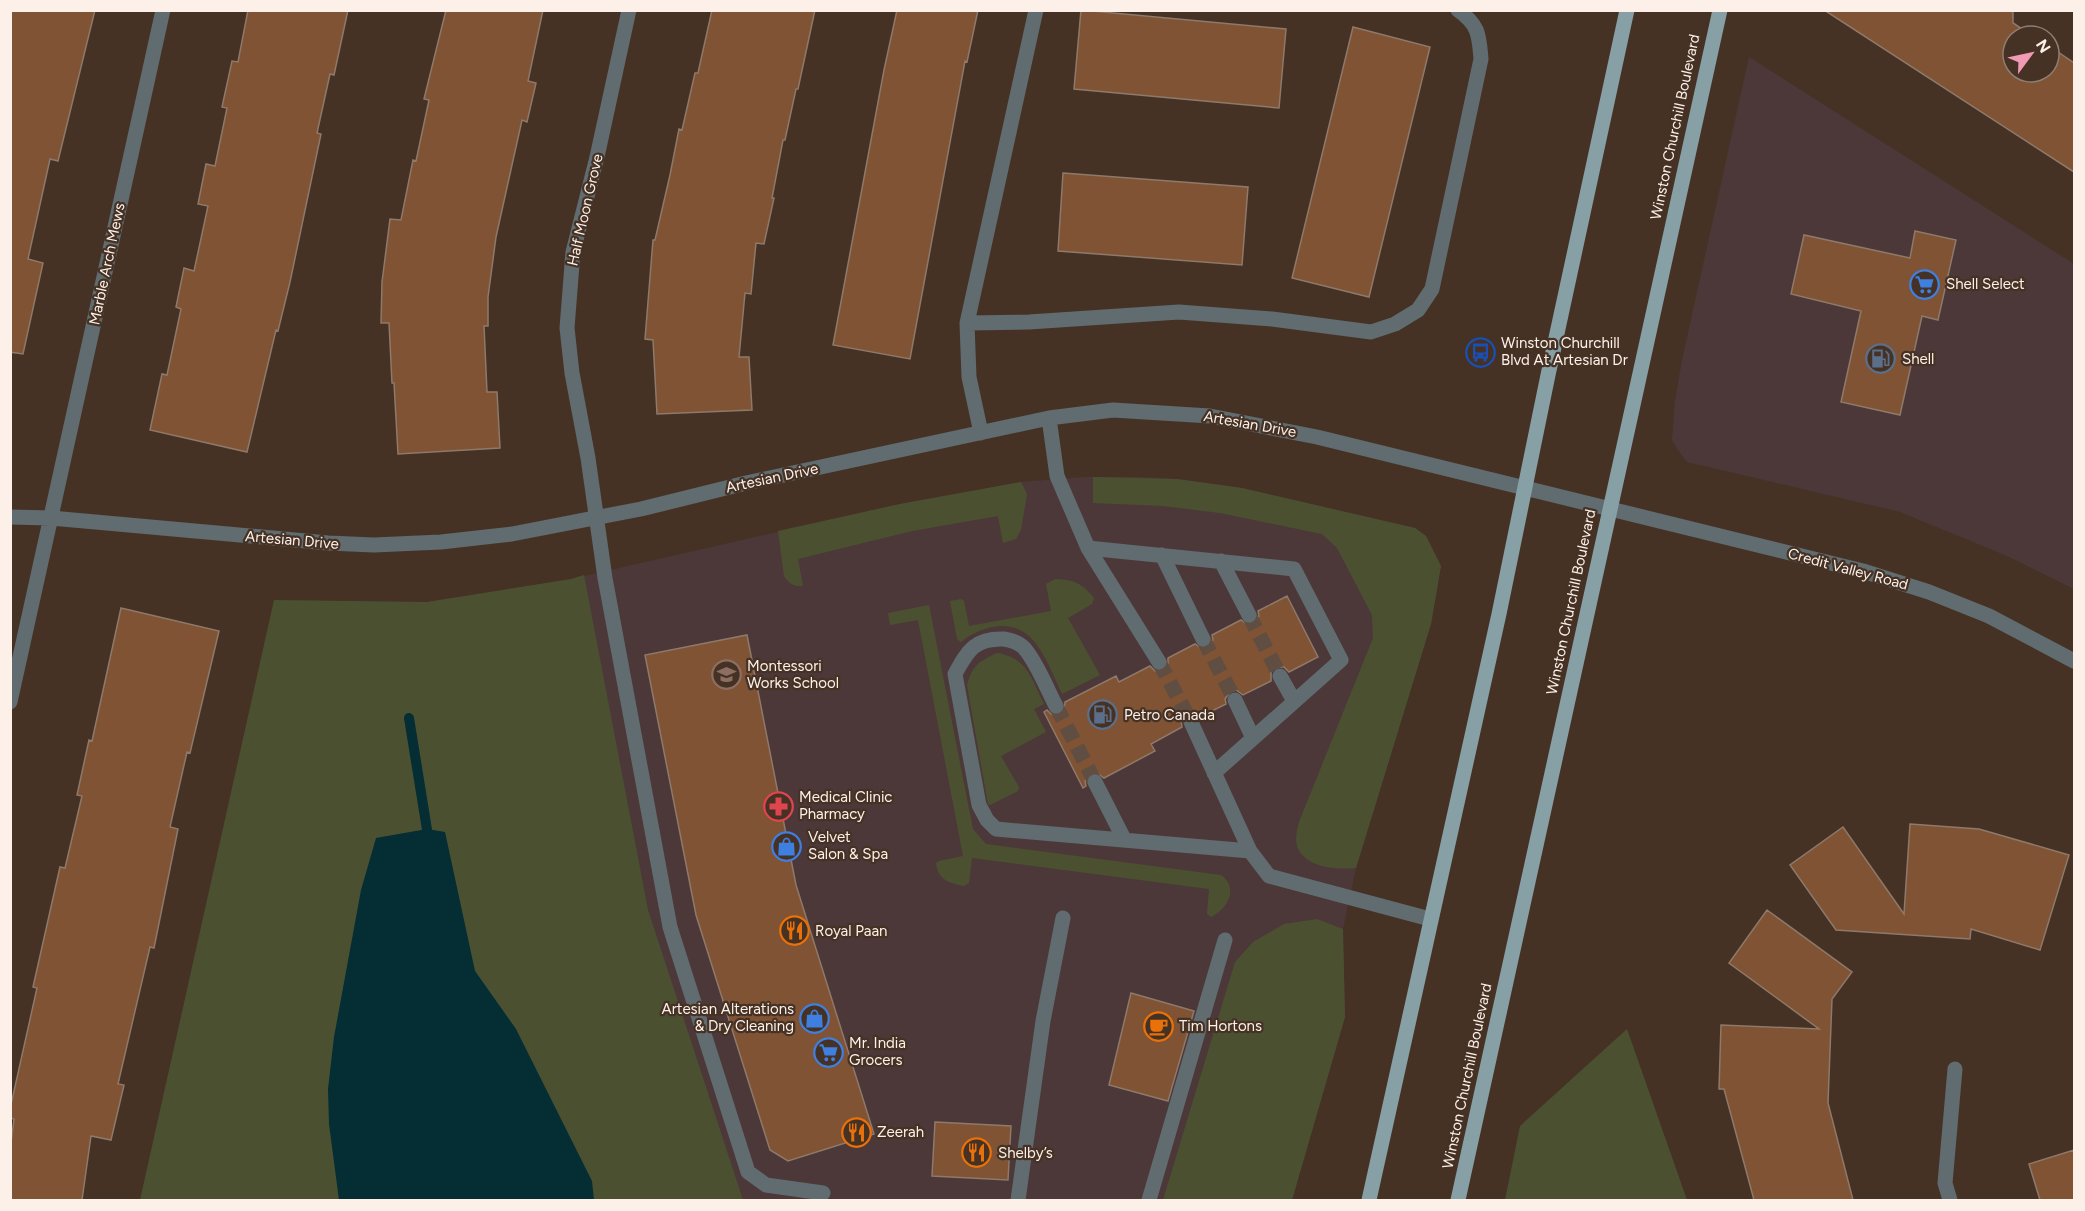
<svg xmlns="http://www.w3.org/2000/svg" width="2085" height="1211" font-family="Figtree,sans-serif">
<rect width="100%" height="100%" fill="#453225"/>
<!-- commercial -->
<path fill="#4d3839" d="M1749,57l325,207v325l-67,-33 -107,-44 -213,-50 -10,-13 -5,-9 3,-39 7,-41z
M1085,477h54l38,2 65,9 173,40 11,8 15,30 -10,57 -75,245 -13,61 2,88 -53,183h-566l-97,-291 -58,-330 329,-75 121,-22z"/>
<!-- green -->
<path fill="#4b5130" d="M1093,477l84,2 65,9 173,40 11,8 15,30 -10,58 -75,244c-19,2 -51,0 -59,-22 -2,-7 0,-17 2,-24l74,-184 -1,-23 -35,-67 -15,-14 -102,-21 -57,-7 -70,-3z
M1021,482l6,12 -6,36 -5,9 -13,4 -5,-27 -86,15 -114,28 5,27c-10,1 -14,-3 -19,-10l-6,-45 122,-27z
M584,575l64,335 95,290h-603l134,-600 153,2 144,-23z
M1055,579c19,1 27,4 39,19l-2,6 -24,14 32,57 -38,19c-8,-17 -16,-39 -29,-54 -20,-23 -52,-14 -72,2l-4,-3 -7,-38 11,-2 3,2 5,25 82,-15 -5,-27z
M929,605l44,224 13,15 235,31c18,13 7,34 -10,42l-4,-3 2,-25 -237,-31 -3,25 -5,3c-15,-3 -26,-6 -28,-23l3,-2 24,-5 -45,-236 -28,5 -2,-12z
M997,653c31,5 34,25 47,51l-10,5 12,23 -45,24 18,31 -1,4 -28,14 -2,-1 -21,-119c6,-20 11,-23 30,-32z
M1317,919l26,10 2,88 -53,183h-129l72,-238 18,-20 31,-18z
M1627,1029l60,171h-182l15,-74z"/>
<!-- water -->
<path fill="#042d34" d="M427,829l18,3 30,139 41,58 76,152 2,19h-255l-10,-76 -1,-35 6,-52 27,-147 15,-52z"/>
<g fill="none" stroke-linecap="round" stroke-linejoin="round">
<!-- stream -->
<path stroke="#042d34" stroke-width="10" d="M409,718l20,124"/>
</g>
<!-- building -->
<path fill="#7f5333" stroke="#8e796a" stroke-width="1.5" d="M10,10h85l-37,151 -8,-2 -22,100 15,4 -20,91 -13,-2z
M248,10h100l-14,65 -4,-1 -13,59 4,1 -31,148 -12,49 -2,-1 -29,122 -97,-22 12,-56 5,1 14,-66 -5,-2 8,-39 10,3 14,-65 -10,-2 8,-40 9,2 12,-58 -5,-1 10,-46 6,1z
M446,10h97l-15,71 8,2 -9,39 -5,-2 -26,117 -8,60v29h-4l3,66h10l3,56 -102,6 -4,-71h-2l-3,-60h-8l1,-41 8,-63 11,1 12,-60 3,1 13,-61 -5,-1z
M712,10h103l-17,79h-2l-11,51h-2l-11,58h2l-10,46 -8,-1 -5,51 -6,-1 -6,64h10l3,53 -95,4 -4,-74 -8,-1 8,-99h2l15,-65 9,-46 3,1 13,-57h3z
M897,10h81l-11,52 -2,-1 -55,298 -77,-14 51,-275z
M1081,10l205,19 -7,79 -205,-19z
M1824,10h189v13l20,13h-20v36h36v-26l25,17v109z
M1353,27l77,20 -61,250 -77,-19z
M1063,173l185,14 -6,78 -184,-14z
M1915,231l41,9 -18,80 -16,-4 -22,99 -59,-13 20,-91 -70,-17 13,-59 106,23z
M1287,596l31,61 -29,15 -5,-5h-8l-5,5v9l-28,14 -7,-5 -6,2 -5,7 1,5 -26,13 -8,-5 -6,1 -5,8 1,6 -31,17 4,7 -51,27 -8,-6 -6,2 -5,7 1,5 -3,2 -39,-76 3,-2 4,4 9,1 4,-4 1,-9 51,-26 3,6 31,-16 5,5h9l4,-5v-8l27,-14 7,5 6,-2 5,-7 -1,-5 29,-15 7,5 6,-2 5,-7 -1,-5z
M121,608l98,23 -29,122 -3,-1 -17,75 8,2 -24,119 -4,-1 -32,137 6,1 -13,55 -20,-4 -9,64h-72v-49l4,-32 -4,-1v-9l27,-121 -4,-1 27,-120 5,1 17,-72 -5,-1 12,-55 3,1z
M747,635l49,250 78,249 -86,27 -18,-11 -74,-235 -51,-260z
M1910,824l69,5 90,26 -29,95 -69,-21 -1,10 -134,-9 -46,-65 53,-38 61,87z
M1767,910l85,62 -20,27 -4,104 25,97h-99l-30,-111h-5l2,-64 98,4 -90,-66z
M1131,993l63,18 -26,90 -59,-16z
M935,1122l76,4 -3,54 -76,-4z
M2074,1150v50h-34l-11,-36z"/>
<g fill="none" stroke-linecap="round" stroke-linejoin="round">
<!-- minor-tunnel -->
<path stroke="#614e42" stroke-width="15" stroke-dasharray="15 8" stroke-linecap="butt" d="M1249,615l31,61
M1203,639l32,61
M1159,662l32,60
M1056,706l39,76"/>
<!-- minor -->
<path stroke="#606c6f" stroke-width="15" d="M629,10l-32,147 -24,95 -6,76 5,45 16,85 17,120 65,349 78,245 18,13 57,8
M967,323l62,-1 150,-10 93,7 99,13 24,-8 23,-14 14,-21 49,-230c-2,-24 -2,-34 -23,-49
M1049,418l8,58 31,72 71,114
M981,433l-12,-56 -2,-54 69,-313
M10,517l41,1 277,25 46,2 67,-3 71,-8 129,-25 105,-26 303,-65 64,-8 97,6 107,21 546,134 66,21 60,24 85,45
M1088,548l206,21 47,91 -127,113
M1162,555l41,84
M1221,561l28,54
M1280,676l14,25
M1235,700l18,38
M10,702l153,-692
M1056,706c-10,-19 -18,-41 -31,-57 -5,-6 -14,-9 -21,-10 -29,-1 -36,11 -49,35l24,131 8,15 9,9 254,22
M1191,722l59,129 19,25 161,43
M1095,782l29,57
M1018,1200l25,-179 20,-103
M1149,1200l76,-260
M1950,1200l-5,-17 10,-114"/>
<!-- major -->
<path stroke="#87a0a6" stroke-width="15" d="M1369,1200l130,-586 49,-239 79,-365
M1458,1200l262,-1190"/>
</g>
<!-- icons -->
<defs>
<symbol id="supermarket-ring" viewBox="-11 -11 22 22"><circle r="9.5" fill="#453225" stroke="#3f7fe0" stroke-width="1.5"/><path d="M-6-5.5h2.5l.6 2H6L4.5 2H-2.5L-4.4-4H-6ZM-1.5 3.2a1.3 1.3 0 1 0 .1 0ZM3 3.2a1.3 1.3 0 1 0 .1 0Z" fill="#3f7fe0"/></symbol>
<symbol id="bus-ring" viewBox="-11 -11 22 22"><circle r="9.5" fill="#453225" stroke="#1a4fb4" stroke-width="1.5"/><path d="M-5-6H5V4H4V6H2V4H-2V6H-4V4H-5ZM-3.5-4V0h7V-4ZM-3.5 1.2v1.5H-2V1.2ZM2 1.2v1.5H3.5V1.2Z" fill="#1a4fb4"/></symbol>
<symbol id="fuel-ring" viewBox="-11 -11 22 22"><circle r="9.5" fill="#453225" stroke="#5c6f8a" stroke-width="1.5"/><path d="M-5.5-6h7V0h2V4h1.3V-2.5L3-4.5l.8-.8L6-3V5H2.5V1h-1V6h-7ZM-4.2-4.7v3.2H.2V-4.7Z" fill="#5c6f8a"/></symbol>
<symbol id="school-ring" viewBox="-11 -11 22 22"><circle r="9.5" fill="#453225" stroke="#8d6e63" stroke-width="1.5"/><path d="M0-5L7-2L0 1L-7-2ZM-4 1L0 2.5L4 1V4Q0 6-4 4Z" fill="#8d6e63"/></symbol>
<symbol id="pharmacy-ring" viewBox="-11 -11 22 22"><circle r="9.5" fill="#453225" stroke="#e0444e" stroke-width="1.5"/><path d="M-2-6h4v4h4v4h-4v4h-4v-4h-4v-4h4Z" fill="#e0444e"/></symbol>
<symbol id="shop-ring" viewBox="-11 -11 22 22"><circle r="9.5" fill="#453225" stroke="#3f7fe0" stroke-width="1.5"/><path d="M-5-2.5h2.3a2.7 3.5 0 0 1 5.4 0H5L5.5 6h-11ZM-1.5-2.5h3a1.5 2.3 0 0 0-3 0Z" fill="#3f7fe0"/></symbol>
<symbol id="restaurant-ring" viewBox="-11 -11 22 22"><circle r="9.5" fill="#453225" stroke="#e8710a" stroke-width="1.5"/><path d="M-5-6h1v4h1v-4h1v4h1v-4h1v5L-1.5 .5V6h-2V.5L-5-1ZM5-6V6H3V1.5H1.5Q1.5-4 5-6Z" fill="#e8710a"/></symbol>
<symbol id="cafe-ring" viewBox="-11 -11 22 22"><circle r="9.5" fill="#453225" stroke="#e8710a" stroke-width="1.5"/><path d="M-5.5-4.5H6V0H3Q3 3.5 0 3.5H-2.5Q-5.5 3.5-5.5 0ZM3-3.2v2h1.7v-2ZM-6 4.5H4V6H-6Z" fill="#e8710a"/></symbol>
</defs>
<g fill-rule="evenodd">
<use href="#supermarket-ring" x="1908" y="268" width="33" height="33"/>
<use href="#bus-ring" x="1464" y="336" width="33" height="33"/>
<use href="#fuel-ring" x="1864" y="342" width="33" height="33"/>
<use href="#school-ring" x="710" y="658" width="33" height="33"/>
<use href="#fuel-ring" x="1086" y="698" width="33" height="33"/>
<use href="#pharmacy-ring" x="762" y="790" width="33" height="33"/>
<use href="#shop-ring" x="770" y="830" width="33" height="33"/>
<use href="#restaurant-ring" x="778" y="914" width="33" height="33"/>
<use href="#shop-ring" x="798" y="1002" width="33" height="33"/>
<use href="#cafe-ring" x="1142" y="1010" width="33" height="33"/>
<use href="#supermarket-ring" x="812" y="1036" width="33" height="33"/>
<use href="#restaurant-ring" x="840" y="1116" width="33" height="33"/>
<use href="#restaurant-ring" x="960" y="1136" width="33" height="33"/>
</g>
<g text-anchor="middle" stroke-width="4.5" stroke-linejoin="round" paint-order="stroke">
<!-- street labels -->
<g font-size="15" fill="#fdf0e8" stroke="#453225">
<text transform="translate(1675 127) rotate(-78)" y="5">Winston Churchill Boulevard</text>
<text transform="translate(585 210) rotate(-77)" y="5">Half Moon Grove</text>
<text transform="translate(107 264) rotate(-78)" y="5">Marble Arch Mews</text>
<text transform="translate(1250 424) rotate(10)" y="5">Artesian Drive</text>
<text transform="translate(772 478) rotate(-12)" y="5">Artesian Drive</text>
<text transform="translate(292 540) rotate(5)" y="5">Artesian Drive</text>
<text transform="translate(1848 569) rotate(15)" y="5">Credit Valley Road</text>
<text transform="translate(1571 602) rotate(-78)" y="5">Winston Churchill Boulevard</text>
<text transform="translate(1467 1076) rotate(-78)" y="5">Winston Churchill Boulevard</text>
</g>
<!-- poi labels -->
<g font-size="15" fill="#fdf0e8" stroke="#453225" text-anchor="start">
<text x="1946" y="289">Shell Select</text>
<text x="1501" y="348">Winston Churchill<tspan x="1501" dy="17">Blvd At Artesian Dr</tspan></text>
<text x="1902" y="364">Shell</text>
<text x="747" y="671">Montessori<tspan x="747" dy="17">Works School</tspan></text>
<text x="1124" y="720">Petro Canada</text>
<text x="799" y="802">Medical Clinic<tspan x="799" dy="17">Pharmacy</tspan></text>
<text x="808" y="842">Velvet<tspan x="808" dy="17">Salon &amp; Spa</tspan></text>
<text x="815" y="936">Royal Paan</text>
<text x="794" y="1014" text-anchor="end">Artesian Alterations<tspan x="794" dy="17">&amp; Dry Cleaning</tspan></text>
<text x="1179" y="1031">Tim Hortons</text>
<text x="849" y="1048">Mr. India<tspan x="849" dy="17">Grocers</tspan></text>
<text x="877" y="1137">Zeerah</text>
<text x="998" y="1158">Shelby’s</text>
</g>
</g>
<!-- border -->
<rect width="2085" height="1211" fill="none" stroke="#fdf0e8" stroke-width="24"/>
<!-- north arrow -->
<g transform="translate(2031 54) rotate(57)"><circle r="28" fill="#453225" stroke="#8f7e73" stroke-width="1.5"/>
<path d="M0-4.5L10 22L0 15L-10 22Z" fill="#f09ab6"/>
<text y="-9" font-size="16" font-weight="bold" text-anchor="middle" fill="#fdf0e8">N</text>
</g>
</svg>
